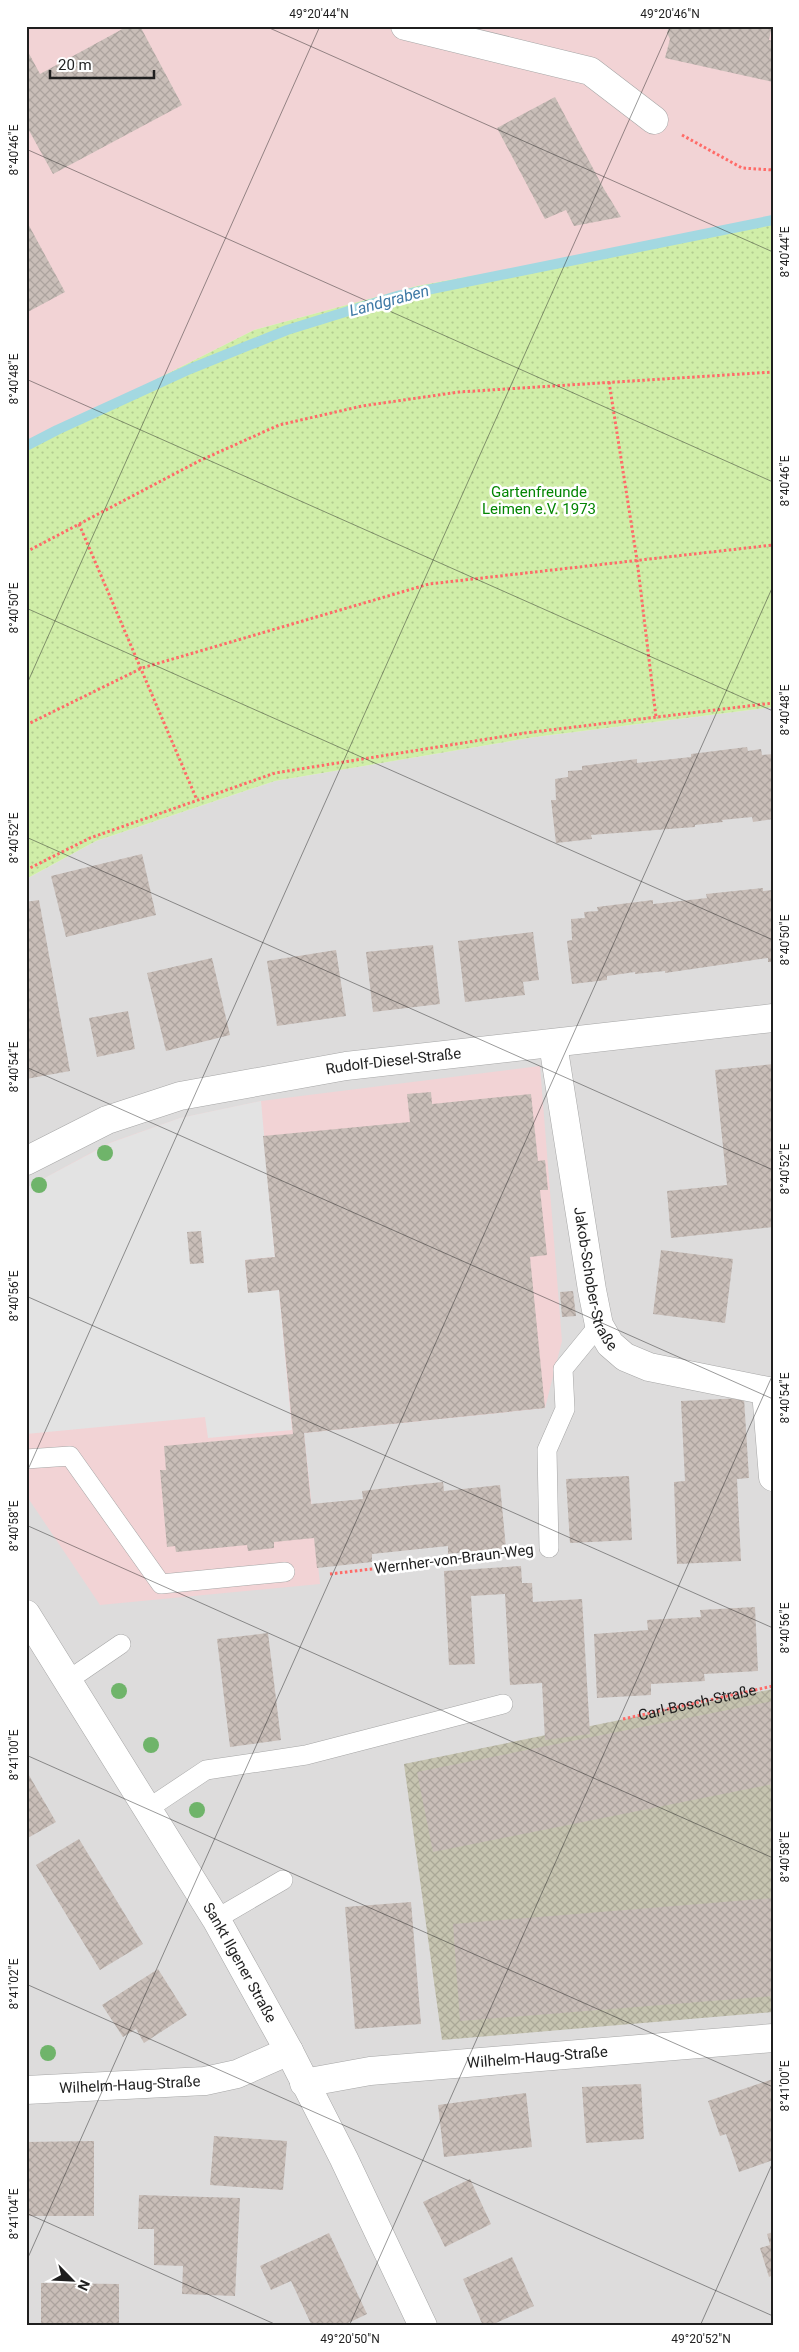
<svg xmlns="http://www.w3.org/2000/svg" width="799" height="2352" font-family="Roboto,sans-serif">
<defs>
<pattern id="construction-cross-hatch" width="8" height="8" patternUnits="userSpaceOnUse" patternTransform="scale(1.25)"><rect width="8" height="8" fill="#c6c4b0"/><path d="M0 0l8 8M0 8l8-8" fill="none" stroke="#aaa897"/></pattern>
<pattern id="garden-dots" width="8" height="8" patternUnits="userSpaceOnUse" patternTransform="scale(1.25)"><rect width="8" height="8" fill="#d0eea8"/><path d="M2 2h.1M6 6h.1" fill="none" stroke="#b2cc90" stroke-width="1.8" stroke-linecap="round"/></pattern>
<pattern id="building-cross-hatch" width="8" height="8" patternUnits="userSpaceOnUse" patternTransform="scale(1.25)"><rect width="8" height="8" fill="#c9beb8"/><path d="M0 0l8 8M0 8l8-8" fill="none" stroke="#aca39e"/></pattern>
</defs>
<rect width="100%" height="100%" fill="#f1ece5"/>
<!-- residential -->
<path fill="#dddcdc" d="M773,707v1619h-747v-1447l70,-38 179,-60 260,-44z"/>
<!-- commercial -->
<path fill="#f2d3d5" d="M26,26h747v195l-356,65 -163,44 -228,115z
M540,1066l22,275 -17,67 -241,25 16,151 -220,21 -74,-110v-307l83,-45 71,-25 81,-17z"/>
<!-- construction -->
<path fill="url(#construction-cross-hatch)" d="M773,1689v323l-331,28 -38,-276z"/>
<!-- garden -->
<path fill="url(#garden-dots)" d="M773,221v486l-238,30 -260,44 -179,60 -70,38v-434l228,-115 163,-44z"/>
<!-- parking -->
<path fill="#e3e3e3" d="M261,1101l14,156 -30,3 3,32 31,-2 13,140 -84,8 -3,-21 -179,17v-246l84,-45 70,-25z"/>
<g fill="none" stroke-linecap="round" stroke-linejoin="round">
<!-- stream -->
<path stroke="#a3d8e1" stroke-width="10" d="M26,446l31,-16 133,-61 97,-39 110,-34 376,-76"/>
</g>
<!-- building -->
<path fill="url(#building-cross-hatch)" d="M128,26h12l42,79 -129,69 -27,-49v-77l14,26z
M669,26h103l-3,14 4,1v41l-108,-24 5,-19 -3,-6z
M555,97l49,92 17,28 -47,9 -8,-16 -21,9 -48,-91z
M26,220l39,72 -39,21z
M747,747l1,4 13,-2 1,6 11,-1v65l-20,3 -1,-5 -30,3 1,2 -28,3v2l-104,8 1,4 -36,4 -5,-43h5l-1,-21 13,-2v-6l14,-1v-4l55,-7v4l54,-6v-3z
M142,854l14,61 -90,22 -15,-61z
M763,888v3l10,-1v72h-5v-4l-103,15v-2l-30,3v-2l-28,4v4l-35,4 -5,-43 5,-1 -1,-21 14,-1 -1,-6 14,-1 -1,-4 56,-7v4l54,-6 -1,-4z
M39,900l31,171 -44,8v-177z
M533,932l6,48 -16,2 2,13 -60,7 -7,-61z
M433,945l7,59 -67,8 -7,-60z
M336,950l10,66 -69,10 -10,-65z
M212,958l18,77 -64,16 -19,-78z
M128,1011l7,38 -38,8 -8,-39z
M773,1064v163l-102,11 -4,-47 60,-6 -12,-115z
M431,1092l1,12 99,-10 7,67 7,-1 3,30h-8l7,65 -17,2 15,151 -241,25 7,71 52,-5 -1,-8 50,-6 31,-3 1,9 56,-6 6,63 -58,6v-8l-76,8v8l-55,6 -3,-30 -40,4v6l-26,3 -1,-6 -71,7 -1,-6 -8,1 -7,-77h6l-2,-24 129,-12 -14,-144 -31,3 -3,-33 30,-3 -12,-121 147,-14 -3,-28z
M201,1231l3,32 -14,1 -3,-32z
M661,1250l72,9 -8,64 -72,-9z
M573,1291l3,25 -14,1 -2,-25z
M744,1398l5,80 -12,1 4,82 -64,3 -3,-82 11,-1 -4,-80z
M629,1476l3,64 -62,3 -4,-64z
M521,1566l1,17h10l1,19 49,-3 8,135 -45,6 -3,-57 -32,2 -5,-91 -34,2 4,68 -26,1 -5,-94z
M755,1607l3,64 -54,3 1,7 -54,3v11l-54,3 -3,-64 54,-4 -1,-10 54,-3 -1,-7z
M268,1633l13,107 -51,7 -13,-108z
M773,1701v83l-340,68 -16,-80z
M26,1770l30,52 -30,17z
M79,1839l64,105 -43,26 -64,-105z
M773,1898v98l-313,25 -7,-97z
M411,1902l10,122 -66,5 -10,-122z
M158,1969l29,46 -43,28 -8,-14 -13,8 -21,-32z
M773,2079v81l-34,12 -13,-38 -6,2 -12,-35z
M641,2084l3,55 -58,4 -4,-56z
M526,2093l6,54 -88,10 -6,-52z
M214,2136l73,5 -4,49 -73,-5z
M94,2141v75h-68v-74z
M470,2179l21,45 -46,23 -22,-45z
M139,2195l101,3 -5,98 -53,-2 1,-28 -29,-1v-36h-16z
M773,2232v43l-4,2 -9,-29 10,-3 -3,-11z
M329,2233l38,81 -25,12h-30l-21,-45 -20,9 -11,-24z
M512,2257l22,49 -45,20h-6l-20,-47z
M41,2283l78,1v42h-78z"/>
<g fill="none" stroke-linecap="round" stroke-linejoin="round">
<defs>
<path id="service" d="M26,1459l44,-3 91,128 124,-12
M549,1548l-2,-98 18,-41 -2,-40 36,-44
M67,1681l54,-37
M146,1810l60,-40 100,-15 197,-51
M216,1919l67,-39"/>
<g id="minor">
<path d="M405,26l185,45 64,49"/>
<path id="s2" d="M553,1044l39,246 7,35 11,19 15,13 24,10 124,25"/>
<path id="s3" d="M26,1161l81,-41 73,-24 166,-30 427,-48"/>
<path d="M766,1391l7,86"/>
<path id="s4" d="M304,2083l66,-12 403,-33"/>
<path id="s5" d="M26,2090l179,-9 32,-7 52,-23"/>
</g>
<g id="tertiary">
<path id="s6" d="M26,1614l190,305 73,132 55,108 79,167"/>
</g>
</defs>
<!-- service casing -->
<use href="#service" stroke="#a6a6a6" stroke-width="20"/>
<!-- minor casing -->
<use href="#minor" stroke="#a6a6a6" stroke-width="29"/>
<!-- tertiary casing -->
<use href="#tertiary" stroke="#a6a6a6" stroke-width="29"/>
<!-- path -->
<g stroke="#ff6b68" stroke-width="3" stroke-dasharray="2.5 2.5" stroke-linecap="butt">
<path d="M682,135l60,33 31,2"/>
<path d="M609,382l28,178 19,157"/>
<path d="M79,524l118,276"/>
<path d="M26,552l173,-91 80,-36 83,-19 97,-14 314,-20"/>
<path d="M26,725l116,-57 287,-84 344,-39"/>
<path d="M26,870l64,-32 185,-65 250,-40 248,-30"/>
<path d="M330,1574l191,-23"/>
<path id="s1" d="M623,1719l150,-33"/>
</g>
<!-- service -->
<use href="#service" stroke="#fff" stroke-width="19"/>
<!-- minor -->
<use href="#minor" stroke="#fff" stroke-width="28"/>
<!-- tertiary -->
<use href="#tertiary" stroke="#fff" stroke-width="28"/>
</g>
<!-- trees -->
<g fill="#6fb46a">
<circle cx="105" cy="1153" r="8"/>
<circle cx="39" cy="1185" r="8"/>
<circle cx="119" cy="1691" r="8"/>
<circle cx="151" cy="1745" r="8"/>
<circle cx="197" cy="1810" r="8"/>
<circle cx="48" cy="2053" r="8"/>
</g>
<!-- ticks -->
<path fill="none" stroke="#1f1f1f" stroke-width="1" stroke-opacity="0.45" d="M265,26l508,226M26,149l747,333M26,379l747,332M26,608l747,332M26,686l294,-660M26,837l747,333M26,1067l747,332M26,1296l747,332M26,1474l645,-1448M26,1525l747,333M26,1755l747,332M26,1984l747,332M26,2213l253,113M26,2262l747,-1676M349,2326l424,-952M700,2326l73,-164"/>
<g text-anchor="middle" stroke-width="5" stroke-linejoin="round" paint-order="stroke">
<!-- park labels -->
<g font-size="15" fill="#058605" stroke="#fff">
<text x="539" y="497">Gartenfreunde<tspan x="539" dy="17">Leimen e.V. 1973</tspan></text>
</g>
<!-- street labels -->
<g font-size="15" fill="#1f1f1f" stroke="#fff">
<text dy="5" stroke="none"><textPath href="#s3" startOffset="384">Rudolf-Diesel-Straße</textPath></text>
<text dy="5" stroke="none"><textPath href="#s2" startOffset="239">Jakob-Schober-Straße</textPath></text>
<text transform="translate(454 1559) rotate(-7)" y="5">Wernher-von-Braun-Weg</text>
<text dy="5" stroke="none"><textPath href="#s1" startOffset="76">Carl-Bosch-Straße</textPath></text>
<text dy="5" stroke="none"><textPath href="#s6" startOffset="409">Sankt Ilgener Straße</textPath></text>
<text dy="5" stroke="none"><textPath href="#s4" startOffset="235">Wilhelm-Haug-Straße</textPath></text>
<text dy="5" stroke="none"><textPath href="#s5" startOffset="104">Wilhelm-Haug-Straße</textPath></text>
</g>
<!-- water labels -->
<g font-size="16" font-style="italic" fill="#407aa6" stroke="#fff">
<text transform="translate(389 300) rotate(-15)" y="6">Landgraben</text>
</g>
</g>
<!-- border -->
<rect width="799" height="2352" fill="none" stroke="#ffffff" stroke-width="55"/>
<!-- north arrow -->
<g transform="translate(72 2280) rotate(114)" stroke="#ffffff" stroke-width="4" paint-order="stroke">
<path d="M0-4L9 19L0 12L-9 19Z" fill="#1f1f1f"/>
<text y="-8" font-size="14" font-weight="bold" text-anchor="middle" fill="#1f1f1f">N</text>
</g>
<!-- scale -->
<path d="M50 70v8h104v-8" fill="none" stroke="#1f1f1f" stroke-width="2.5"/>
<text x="58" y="70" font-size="15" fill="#1f1f1f" stroke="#ffffff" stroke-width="4" paint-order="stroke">20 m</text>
<rect x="28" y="28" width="744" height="2296" fill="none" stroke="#1f1f1f" stroke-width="2"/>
<g font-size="12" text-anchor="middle" fill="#1f1f1f">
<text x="319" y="18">49°20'44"N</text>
<text x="670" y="18">49°20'46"N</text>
<text transform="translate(14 150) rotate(-90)" y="4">8°40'46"E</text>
<text transform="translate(785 252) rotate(-90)" y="4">8°40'44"E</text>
<text transform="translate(14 379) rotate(-90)" y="4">8°40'48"E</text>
<text transform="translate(785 481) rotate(-90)" y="4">8°40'46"E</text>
<text transform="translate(14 608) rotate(-90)" y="4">8°40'50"E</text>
<text transform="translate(785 710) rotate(-90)" y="4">8°40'48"E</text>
<text transform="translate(14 838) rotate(-90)" y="4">8°40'52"E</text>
<text transform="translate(785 940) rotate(-90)" y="4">8°40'50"E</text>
<text transform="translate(14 1067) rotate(-90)" y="4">8°40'54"E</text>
<text transform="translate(785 1169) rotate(-90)" y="4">8°40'52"E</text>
<text transform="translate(14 1296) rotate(-90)" y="4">8°40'56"E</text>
<text transform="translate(785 1398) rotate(-90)" y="4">8°40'54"E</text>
<text transform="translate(14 1526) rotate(-90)" y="4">8°40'58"E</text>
<text transform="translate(785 1628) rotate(-90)" y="4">8°40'56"E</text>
<text transform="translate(14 1755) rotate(-90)" y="4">8°41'00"E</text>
<text transform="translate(785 1857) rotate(-90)" y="4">8°40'58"E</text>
<text transform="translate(14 1984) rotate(-90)" y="4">8°41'02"E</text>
<text transform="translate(785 2086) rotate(-90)" y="4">8°41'00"E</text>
<text transform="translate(14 2214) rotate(-90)" y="4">8°41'04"E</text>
<text x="350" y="2343">49°20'50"N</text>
<text x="701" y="2343">49°20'52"N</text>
</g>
</svg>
